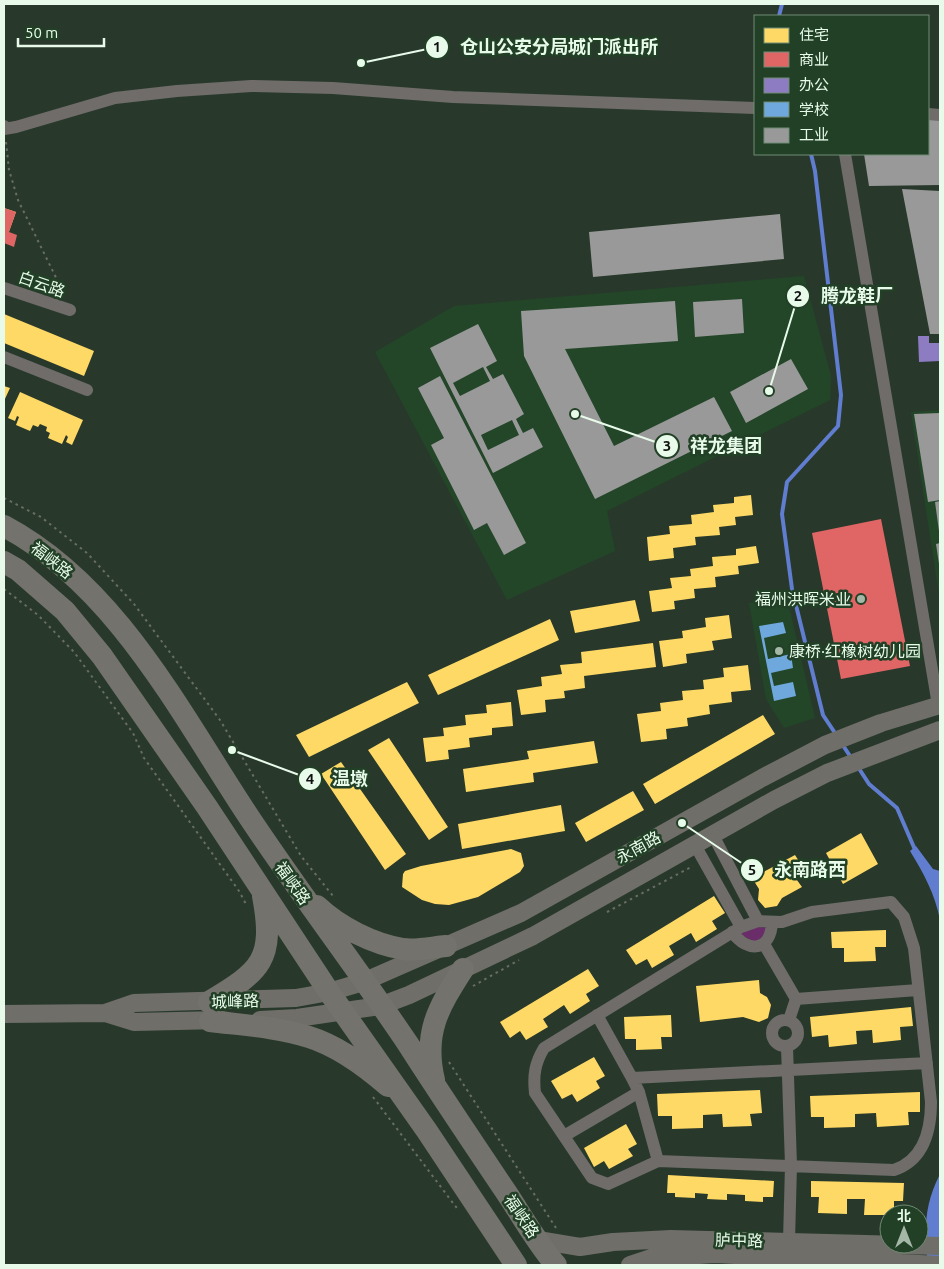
<svg xmlns="http://www.w3.org/2000/svg" width="944" height="1269" font-family="Ubuntu,'Noto Sans SC',sans-serif">
<rect width="100%" height="100%" fill="#28392b"/>
<!-- built -->
<path fill="#234629" d="M804,276l27,100 -1,24 -223,111 8,40 -108,49 -132,-248 79,-46z
M940,410v191l-29,-189z
M787,598l28,120 -31,10 -18,-29 -17,-96z"/>
<!-- green -->
<path fill="#6b2d6a" d="M758,927l11,1 -12,15 -18,-9z"/>
<!-- water -->
<path fill="#607dd0" d="M916,846l17,23 7,2v49c-5,-26 -16,-46 -30,-69z
M940,1174v91h-12c-4,-34 -4,-60 12,-91z"/>
<!-- homes -->
<path fill="#ffd966" d="M4,208l12,4 -9,25 -3,-1z
M4,314l90,37 -10,25 -80,-33z
M4,386l6,2 -6,13z
M20,392l63,28 -11,25 -6,-3 2,-5 -2,-2 -4,9 -14,-6 2,-5 -4,-2 1,-4 -7,-3 -2,3 -5,-2 -3,6 -14,-6 3,-8 -2,-1 -2,5 -7,-3z
M751,495l2,20 -18,2 1,8 -17,2 1,8 -25,2 1,8 -23,3 1,10 -25,3 -2,-24 23,-3 -1,-8 23,-2 -1,-9 23,-3 -1,-7 21,-2v-6z
M756,546l3,17 -21,3 1,8 -24,3 1,10 -22,2 1,9 -21,3 1,8 -23,3 -3,-21 23,-3 -2,-10 21,-2 -1,-7 23,-3 -1,-9 24,-2v-6z
M635,600l5,21 -65,12 -5,-22z
M729,615l3,23 -20,3 2,9 -28,4 1,9 -24,4 -4,-26 24,-3 -1,-7 24,-4 -1,-9z
M550,619l9,21 -121,55 -10,-20z
M653,643l3,24 -72,9 1,12 -21,3 1,7 -20,2 1,12 -25,3 -4,-25 25,-4 -1,-9 21,-3 -2,-9 22,-2 -1,-11z
M748,665l3,25 -20,2 1,10 -23,3 1,9 -23,4 1,8 -22,3 1,10 -26,3 -4,-28 24,-3 -1,-8 23,-3 -1,-9 22,-2 -1,-9 21,-3 -1,-9z
M407,682l12,21 -110,54 -13,-22z
M511,702l2,24 -21,2v7l-23,3 1,9 -22,3 1,9 -23,3 -3,-24 21,-2 -1,-8 23,-3 -1,-10 22,-2 -1,-8z
M763,715l12,19 -120,70 -12,-20z
M389,738l59,89 -19,13 -61,-90z
M594,741l4,22 -65,10 1,9 -68,10 -3,-23 66,-10 -2,-8z
M341,762l65,92 -21,16 -64,-96z
M633,791l11,19 -58,32 -11,-19z
M561,805l4,26 -103,18 -4,-25z
M861,833l17,31 -35,20 -17,-31z
M511,849l10,4 3,13 -4,6 -42,25 -29,8 -14,-1 -13,-4 -20,-13 1,-13 2,-3 16,-5z
M795,855l9,14 -10,7 8,11 -20,11 -5,8 -12,2 -7,-8 1,-11 -7,-11z
M714,896l11,17 -13,8 5,8 -21,13 -5,-9 -22,13 5,9 -22,13 -5,-9 -11,6 -10,-15z
M886,930v17h-11l1,14 -32,1v-14h-12l-1,-16z
M588,969l11,17 -13,8 4,7 -20,13 -6,-9 -21,14 5,8 -22,13 -6,-9 -10,7 -10,-16z
M759,980l1,13 7,4 4,8 -3,13 -9,4 -16,-5 -43,5 -4,-36z
M911,1007l2,19 -13,1 1,13 -28,3 -1,-13 -16,1 1,13 -28,3 -1,-12 -16,2 -2,-20z
M671,1015l1,22h-11l1,12 -26,1v-11h-11l-1,-22z
M594,1057l11,19 -9,5 4,7 -23,14 -5,-8 -10,5 -11,-18z
M760,1090l2,23 -12,1 2,12 -29,1 -1,-13 -19,1v13l-31,1v-13h-14l-1,-22z
M920,1092v20h-12l1,13 -32,2 -1,-14 -21,1v13l-31,1v-11h-13l-1,-21z
M626,1124l11,20 -9,5 5,7 -24,13 -5,-8 -10,6 -10,-19z
M668,1175l106,6 -1,16h-10v5l-18,-1v-6l-18,-1v6l-20,-1 1,-5 -13,-1v5l-20,-1v-4h-8z
M811,1181l93,2 -1,18h-9v13l-5,1h-25l1,-16h-18v15l-29,-1 1,-16h-8z"/>
<!-- shops -->
<path fill="#e06666" d="M4,208l12,4 -7,20 8,3 -3,12 -10,-4z
M881,519l29,147 -69,13 -29,-146z"/>
<!-- offices -->
<path fill="#8e7cc3" d="M918,336h11v7h11v18l-21,1z"/>
<!-- schools -->
<path fill="#6fa8dc" d="M783,622l3,11 -22,5 4,21 23,-5 2,14 -22,5 3,13 19,-4 3,14 -22,5 -15,-75z"/>
<!-- industry -->
<path fill="#999" fill-rule="evenodd" d="M928,119h12v66l-71,1 -5,-32h64z
M902,189l38,2v143h-10z
M780,214l4,45 -191,18 -4,-45z
M742,299l2,34 -49,4 -2,-35z
M675,301l3,40 -113,8 49,97 100,-49 18,34 -137,68 -71,-143 -3,-45z
M478,324l19,37 -11,6 7,12 10,-5 21,40 -8,5 7,14 10,-5 10,19 -50,26 -63,-125zM483,367l7,14 -30,15 -7,-13zM512,420l7,15 -31,15 -7,-15z
M791,359l17,30 -62,34 -16,-31z
M440,376l86,167 -22,12 -17,-32 -13,7 -43,-85 13,-7 -26,-50z
M940,413v87l-12,2 -14,-88z
M940,501v30h-1l-4,-29z
M940,543v21h-1l-3,-20z"/>
<g fill="none" stroke-linecap="round" stroke-linejoin="round">
<!-- stream -->
<path stroke="#607dd0" stroke-width="4" d="M779,16l3,-12
M811,154l4,17 26,224 -3,31 -51,56 -5,32 10,75 31,126 14,21
M842,744l10,15
M858,767l11,17 28,24 19,44"/>
<!-- path -->
<path stroke="#696d66" stroke-width="2" stroke-dasharray="2.5 4" stroke-linecap="butt" d="M6,142l3,28 9,30 46,94
M4,498l37,19 46,36 47,51 86,116 81,136 32,40
M4,589l34,26 36,37 59,81 11,25 95,133 8,15
M607,912l86,-46
M473,986l46,-26
M449,1062l107,166
M373,1097l86,114"/>
<!-- street -->
<path stroke="#6f6c69" stroke-width="12" d="M928,114l12,1
M4,126v3l12,-2 99,-29 62,-7 74,-5 82,2 120,9 302,11
M845,154l93,551
M4,288l66,22
M4,357l83,33
M713,835l45,86
M695,845l46,82
M891,902l13,15 10,31 17,154c0,29 -7,58 -37,68l-236,-9 -50,23 -16,-6 -57,-85c-2,-18 0,-30 9,-45l197,-121 17,-6 24,1 30,-10z
M732,932c16,22 39,19 40,-10
M764,944l32,55 -7,21
M796,999l122,-9
M597,1015l35,63
M772 1033a13 13 0 1 1 26 0a13 13 0 1 1-26 0Z
M787,1047l4,118 -2,76
M639,1092l19,69
M564,1136l75,-44 -7,-14 295,-15"/>
<!-- secondary -->
<path stroke="#706e69" stroke-width="18" d="M105,1013l29,-10 162,-5 33,-6 34,-10 158,-69 241,-135 63,-33 56,-22 59,-18
M4,1014l101,-1 29,9 87,-2
M260,1020l37,-2 83,-12 29,-11 124,-59 241,-136 53,-27 113,-43
M538,1240l42,7 33,-5 58,-3 269,7
M630,1265l21,-7 64,-4 225,11"/>
<!-- highway -->
<path stroke="#73726c" stroke-width="22" d="M4,526c111,59 174,183 241,285 52,79 110,154 163,233 32,50 65,99 98,148 16,24 31,51 50,73
M4,562l14,8 47,41 37,45 105,151 122,185 98,139 89,134
M317,906c22,21 56,38 86,43 14,2 30,-2 43,-3
M209,1002c52,-31 66,-42 54,-106
M210,1021c33,4 68,6 99,16 29,9 56,29 79,49
M434,1080c-11,-47 4,-72 29,-111"/>
</g>
<!-- markers -->
<g fill="#a5b7a7" stroke="#214026" stroke-width="2">
<circle cx="861" cy="599" r="5"/>
<circle cx="779" cy="651" r="5"/>
</g>
<g text-anchor="middle" stroke-width="5" stroke-linejoin="round" paint-order="stroke">
<!-- street labels -->
<g font-size="16" fill="#e8fbea" stroke="#214026">
<text transform="translate(42 284) rotate(19)" y="6">白云路</text>
<text transform="translate(52 560) rotate(38)" y="6">福峡路</text>
<text transform="translate(638 847) rotate(-29)" y="6">永南路</text>
<text transform="translate(293 883) rotate(55)" y="6">福峡路</text>
<text transform="translate(235 1001) rotate(-2)" y="6">城峰路</text>
<text transform="translate(522 1216) rotate(56)" y="6">福峡路</text>
<text transform="translate(739 1240) rotate(1)" y="6">胪中路</text>
</g>
<!-- poi labels -->
<g font-size="16" fill="#e8fbea" stroke="#214026" text-anchor="end">
<text x="851" y="605">福州洪晖米业</text>
<text x="789" y="657" text-anchor="start">康桥·红橡树幼儿园</text>
</g>
</g>
<!-- callouts -->
<path fill="none" stroke="#e8fbea" stroke-width="2" d="M361 63L437 47M769 391L798 296M575 414L667 446M232 750L310 779M682 823L752 870"/>
<g fill="#e8fbea" stroke="#214026" stroke-width="2">
<circle cx="361" cy="63" r="5"/>
<circle cx="769" cy="391" r="5"/>
<circle cx="575" cy="414" r="5"/>
<circle cx="232" cy="750" r="5"/>
<circle cx="682" cy="823" r="5"/>
<circle cx="437" cy="47" r="12"/>
<circle cx="798" cy="296" r="12"/>
<circle cx="667" cy="446" r="12"/>
<circle cx="310" cy="779" r="12"/>
<circle cx="752" cy="870" r="12"/>
</g>
<g font-size="15" text-anchor="middle" font-weight="bold" fill="#111">
<text x="437" y="52">1</text>
<text x="798" y="301">2</text>
<text x="667" y="451">3</text>
<text x="310" y="784">4</text>
<text x="752" y="875">5</text>
</g>
<g font-size="18" text-anchor="middle" font-weight="bold" fill="#e8fbea" stroke="#214026" stroke-width="5" stroke-linejoin="round" paint-order="stroke">
<text x="559" y="53">仓山公安分局城门派出所</text>
<text x="857" y="302">腾龙鞋厂</text>
<text x="726" y="452">祥龙集团</text>
<text x="350" y="785">温墩</text>
<text x="810" y="876">永南路西</text>
</g>
<!-- border -->
<rect width="944" height="1269" fill="none" stroke="#e8fbea" stroke-width="10"/>
<!-- legend -->
<rect x="754" y="15" width="175" height="140" fill="#214026" stroke="#718b74"/>
<rect x="764" y="28" width="25" height="15" fill="#ffd966" stroke="#718b74"/>
<text x="799" y="40" font-size="15" fill="#e8fbea">住宅</text>
<rect x="764" y="52" width="25" height="15" fill="#e06666" stroke="#718b74"/>
<text x="799" y="65" font-size="15" fill="#e8fbea">商业</text>
<rect x="764" y="78" width="25" height="15" fill="#8e7cc3" stroke="#718b74"/>
<text x="799" y="90" font-size="15" fill="#e8fbea">办公</text>
<rect x="764" y="102" width="25" height="15" fill="#6fa8dc" stroke="#718b74"/>
<text x="799" y="115" font-size="15" fill="#e8fbea">学校</text>
<rect x="764" y="128" width="25" height="15" fill="#999999" stroke="#718b74"/>
<text x="799" y="140" font-size="15" fill="#e8fbea">工业</text>
<!-- north arrow -->
<g transform="translate(904 1229)"><circle r="24" fill="#214026" stroke="#718b74"/>
<path d="M0-4L9 19L0 12L-9 19Z" fill="#a5b7a7"/>
<text y="-8" font-size="14" font-weight="bold" text-anchor="middle" fill="#e8fbea">北</text>
</g>
<!-- scale -->
<path d="M18 38v8h86v-8" fill="none" stroke="#e8fbea" stroke-width="2.5"/>
<text x="25" y="38" font-size="15" fill="#e8fbea" stroke="#214026" stroke-width="4" paint-order="stroke">50 m</text>
</svg>
